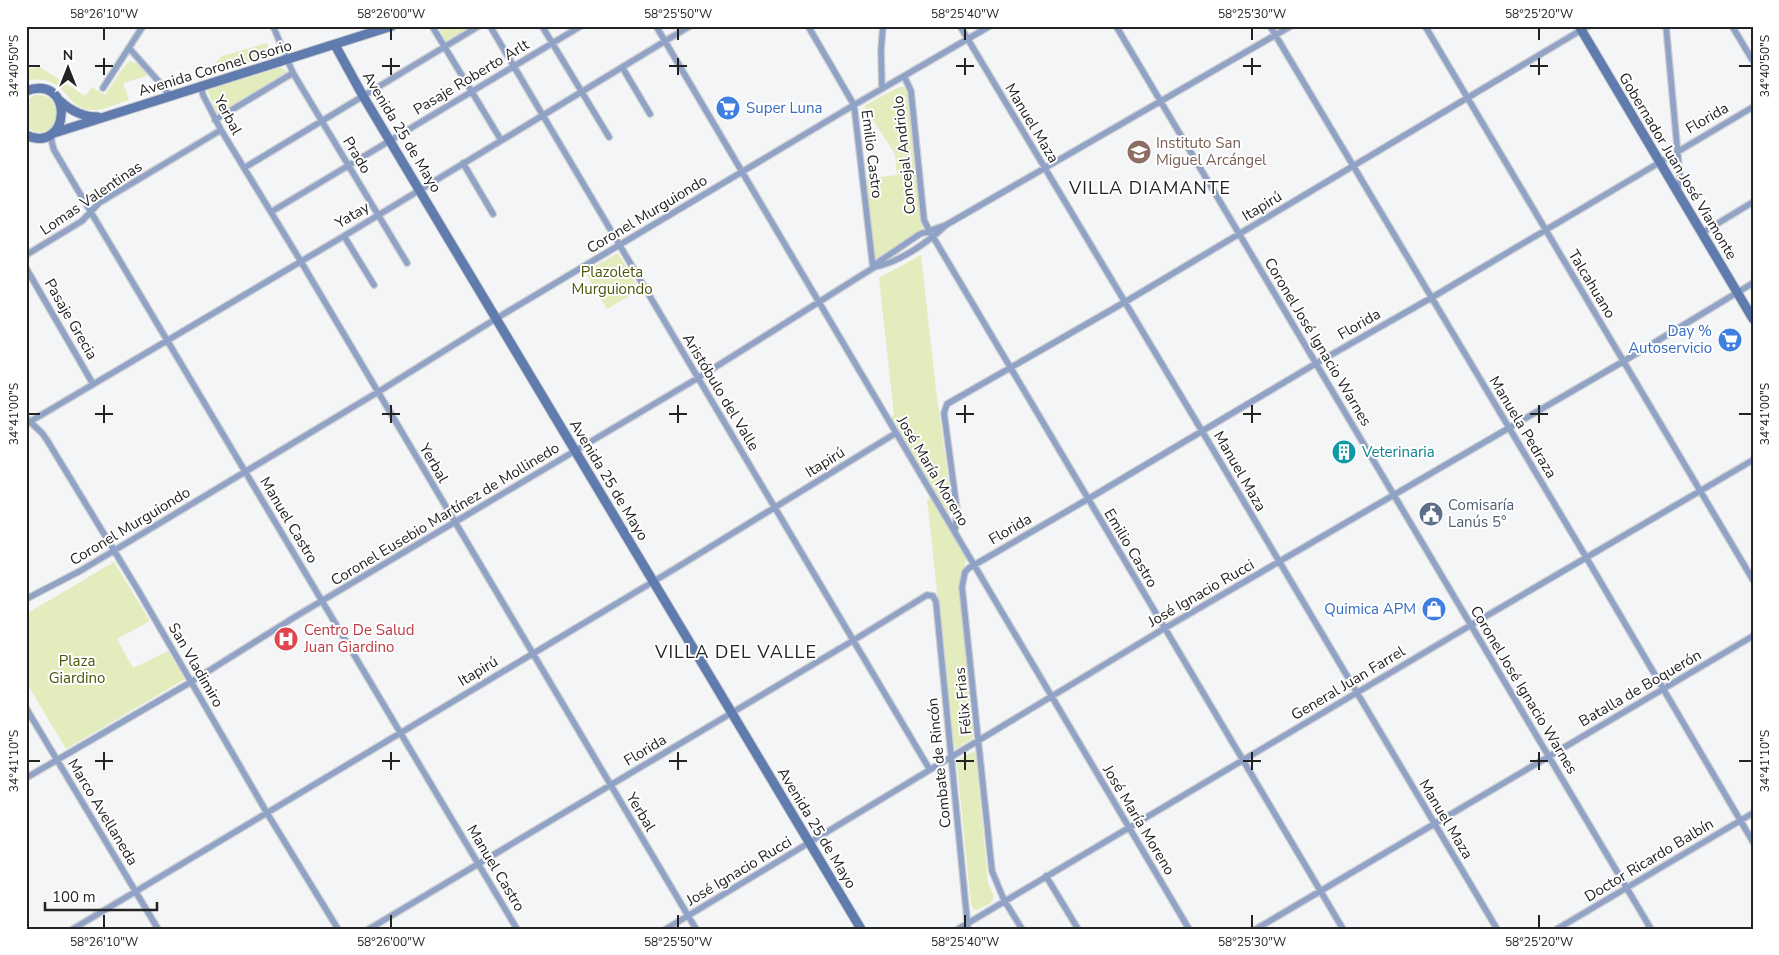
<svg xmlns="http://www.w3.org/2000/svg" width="1779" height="955" font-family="'Nunito Sans',sans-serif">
<rect width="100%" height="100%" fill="#f4f5f7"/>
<!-- green -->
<path fill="#e3ecbd" d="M438,26h33l-25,15z
M267,43l4,12 -59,19 -2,-6 12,-12z
M129,61l8,2 13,12 -27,8 6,17c-11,3 -26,11 -38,10 -27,-2 -25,-38 -65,-29v-12l14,-2 45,29 7,-9 13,8 18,-27z
M281,67l6,5 -70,42 -10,-25z
M899,87h5l5,7 14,136 -50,31 -8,-82 32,-4 -2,-21 -31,-48z
M35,95c13,-1 17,4 24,15l-5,17c-10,7 -19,7 -28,0v-26z
M618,253l22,37 -33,19 -22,-37z
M921,255l15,135 17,122 -4,3 -58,-98 3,-2 -15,-137z
M931,498l35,61 -6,28 14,147 -2,5 -16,10 -2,-2 -27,-247z
M114,562l36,59 -33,18 16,29 35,-17 17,28 -119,70 -40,-67v-68z
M973,751l3,3 12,129 6,13 -3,7 -14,7 -4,-1 -2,-5 -14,-139 1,-5z"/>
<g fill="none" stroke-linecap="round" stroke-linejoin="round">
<defs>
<path id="street" d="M273,26l20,47 114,190
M432,26l69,114
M490,26l440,744
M542,26l67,111
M656,26l533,903
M808,26l46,79 19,163
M960,26l242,405 295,498
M1116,26l535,903
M1270,26l316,531 167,285
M1425,26l328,554
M1666,26l14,152 -3,15
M1732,26l21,35
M129,48l31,35 10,13
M622,67l28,47
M904,76l7,15 13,129 5,10 414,699
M201,86l2,9 18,35 79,130 396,669
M103,88l40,-62
M882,89l-1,-39 2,-24
M215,120l78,-47
M51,134l1,9 2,7 463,779
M463,163l30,51
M244,168l235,-142
M271,212l310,-186
M1702,233l51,-31
M344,236l30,49
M26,255l56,-34 17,-18 122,-73
M874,267c24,-4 53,-24 71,-41
M26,268l67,116
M26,418l16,15 5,7 91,150 129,223 71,116
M26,424l318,-188 346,-210
M955,531l2,-21 -13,-97 3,-9 178,-102 463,-276
M26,599l54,-28 298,-179 119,-74 357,-213 136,-79
M26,708l132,221
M26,778l165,-96 107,-67 400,-237 175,-110 4,-5 43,-29 26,-9 345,-199
M1046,876l32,53
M73,929l603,-361 220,-135
M369,929l485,-289 73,-45 6,1 3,6 32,327
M666,929l499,-301 459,-267 129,-78
M958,929l513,-304 282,-165
M1022,929l-18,-29 -12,-29 -30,-284 3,-15 4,-4 119,-69 227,-135 116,-66 322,-191
M1256,929l497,-293
M1557,929l196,-116"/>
<path id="secondary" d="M1579,26l174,293
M335,45l28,51 498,833
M26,91c50,-18 44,65 0,44
M60,101c11,10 23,16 38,16
M54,133l338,-107"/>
</defs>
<!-- street casing -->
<use href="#street" stroke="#cecfd1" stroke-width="8"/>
<!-- secondary casing -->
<use href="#secondary" stroke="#cecfd1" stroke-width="11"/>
<!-- street -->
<use href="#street" stroke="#90a3c6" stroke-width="5.5"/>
<!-- secondary -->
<use href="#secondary" stroke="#607bad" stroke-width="9"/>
</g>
<!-- ticks -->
<path fill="none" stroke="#232324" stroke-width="2" d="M104,28v12M391,28v12M678,28v12M965,28v12M1252,28v12M1539,28v12M104,58v17M391,58v17M678,58v17M965,58v17M1252,58v17M1539,58v17M28,66h12M95,66h18M382,66h18M669,66h18M956,66h18M1243,66h18M1530,66h18M1739,66h13M104,405v18M391,405v18M678,405v18M965,405v18M1252,405v18M1539,405v18M28,414h12M95,414h18M382,414h18M669,414h18M956,414h18M1243,414h18M1530,414h18M1739,414h13M104,752v18M391,752v18M678,752v18M965,752v18M1252,752v18M1539,752v18M28,761h12M95,761h18M382,761h18M669,761h18M956,761h18M1243,761h18M1530,761h18M1739,761h13M104,915v13M391,915v13M678,915v13M965,915v13M1252,915v13M1539,915v13"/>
<!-- icons -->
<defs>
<symbol id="supermarket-disc" viewBox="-11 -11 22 22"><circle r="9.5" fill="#3f7fe0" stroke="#fff"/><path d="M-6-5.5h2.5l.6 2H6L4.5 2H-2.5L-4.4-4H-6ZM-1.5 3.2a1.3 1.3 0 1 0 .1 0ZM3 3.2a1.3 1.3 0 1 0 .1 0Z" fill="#fff"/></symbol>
<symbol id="school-disc" viewBox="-11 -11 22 22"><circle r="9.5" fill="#8d6e63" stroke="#fff"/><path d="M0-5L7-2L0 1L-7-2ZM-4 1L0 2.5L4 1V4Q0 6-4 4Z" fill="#fff"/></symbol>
<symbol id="building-disc" viewBox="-11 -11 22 22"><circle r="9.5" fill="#0f9aa8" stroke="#fff"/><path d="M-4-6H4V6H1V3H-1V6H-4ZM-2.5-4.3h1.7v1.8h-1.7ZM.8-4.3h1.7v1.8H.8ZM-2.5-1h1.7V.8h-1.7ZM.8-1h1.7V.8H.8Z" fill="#fff"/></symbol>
<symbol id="civic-disc" viewBox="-11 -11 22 22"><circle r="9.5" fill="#5c6f8a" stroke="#fff"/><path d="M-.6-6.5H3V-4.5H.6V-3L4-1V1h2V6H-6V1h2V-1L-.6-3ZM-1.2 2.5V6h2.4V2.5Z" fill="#fff"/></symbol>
<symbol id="shop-disc" viewBox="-11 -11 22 22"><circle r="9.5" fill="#3f7fe0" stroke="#fff"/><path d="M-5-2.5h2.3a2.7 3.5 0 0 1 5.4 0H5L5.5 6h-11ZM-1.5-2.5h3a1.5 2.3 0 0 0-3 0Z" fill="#fff"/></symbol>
<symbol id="hospital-disc" viewBox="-11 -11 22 22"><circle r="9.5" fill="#e0444e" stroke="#fff"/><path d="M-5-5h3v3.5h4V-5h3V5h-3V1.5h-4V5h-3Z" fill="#fff"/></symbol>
</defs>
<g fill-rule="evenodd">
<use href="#supermarket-disc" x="714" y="94" width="28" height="28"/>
<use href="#school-disc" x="1125" y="138" width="28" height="28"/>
<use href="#supermarket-disc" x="1716" y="326" width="28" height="28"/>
<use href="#building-disc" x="1330" y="438" width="28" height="28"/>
<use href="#civic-disc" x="1417" y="500" width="28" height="28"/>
<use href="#shop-disc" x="1420" y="595" width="28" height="28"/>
<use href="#hospital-disc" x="272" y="625" width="28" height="28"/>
</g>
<g text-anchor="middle" stroke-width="4" stroke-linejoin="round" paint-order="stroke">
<!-- street labels -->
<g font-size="15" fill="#232324" stroke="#fff">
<text transform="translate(215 68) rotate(-17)" y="5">Avenida Coronel Osorio</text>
<text transform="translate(471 77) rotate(-31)" y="5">Pasaje Roberto Arlt</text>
<text transform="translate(228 115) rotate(62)" y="5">Yerbal</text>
<text transform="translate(1707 118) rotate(-30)" y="5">Florida</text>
<text transform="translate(1032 123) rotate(59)" y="5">Manuel Maza</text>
<text transform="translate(402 132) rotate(59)" y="5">Avenida 25 de Mayo</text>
<text transform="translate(872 154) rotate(83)" y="5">Emilio Castro</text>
<text transform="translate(357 155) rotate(59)" y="5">Prado</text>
<text transform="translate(904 155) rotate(-96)" y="5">Concejal Andriolo</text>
<text transform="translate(1678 166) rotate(59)" y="5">Gobernador Juan José Viamonte</text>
<text transform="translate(91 198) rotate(-34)" y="5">Lomas Valentinas</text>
<text transform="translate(1262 206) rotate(-31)" y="5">Itapirú</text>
<text transform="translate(647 214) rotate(-31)" y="5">Coronel Murguiondo</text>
<text transform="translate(352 215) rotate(-31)" y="5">Yatay</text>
<text transform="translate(1592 284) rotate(59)" y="5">Talcahuano</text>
<text transform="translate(71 319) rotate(60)" y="5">Pasaje Grecia</text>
<text transform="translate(1359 324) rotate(-30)" y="5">Florida</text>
<text transform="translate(1318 342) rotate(59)" y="5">Coronel José Ignacio Warnes</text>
<text transform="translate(721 392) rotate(59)" y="5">Aristóbulo del Valle</text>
<text transform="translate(1523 427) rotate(59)" y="5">Manuela Pedraza</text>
<text transform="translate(825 462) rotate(-32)" y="5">Itapirú</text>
<text transform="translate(434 463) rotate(60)" y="5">Yerbal</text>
<text transform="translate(933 471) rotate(59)" y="5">José María Moreno</text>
<text transform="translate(1240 471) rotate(60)" y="5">Manuel Maza</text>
<text transform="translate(609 480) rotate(59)" y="5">Avenida 25 de Mayo</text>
<text transform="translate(445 514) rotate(-31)" y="5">Coronel Eusebio Martínez de Mollinedo</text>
<text transform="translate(289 520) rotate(59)" y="5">Manuel Castro</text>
<text transform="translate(130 526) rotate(-31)" y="5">Coronel Murguiondo</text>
<text transform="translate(1010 529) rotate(-30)" y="5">Florida</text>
<text transform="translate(1131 548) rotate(59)" y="5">Emilio Castro</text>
<text transform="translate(1201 593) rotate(-30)" y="5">José Ignacio Rucci</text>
<text transform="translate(196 665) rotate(60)" y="5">San Vladimiro</text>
<text transform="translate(478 671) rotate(-31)" y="5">Itapirú</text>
<text transform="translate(1348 683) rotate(-31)" y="5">General Juan Farrel</text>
<text transform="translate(1640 688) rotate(-30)" y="5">Batalla de Boquerón</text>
<text transform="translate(1524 690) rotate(59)" y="5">Coronel José Ignacio Warnes</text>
<text transform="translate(963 701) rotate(-96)" y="5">Félix Frias</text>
<text transform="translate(645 750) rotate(-31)" y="5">Florida</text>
<text transform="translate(939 763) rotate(-96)" y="5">Combate de Rincón</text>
<text transform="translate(103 812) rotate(59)" y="5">Marco Avellaneda</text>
<text transform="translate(641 812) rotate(59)" y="5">Yerbal</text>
<text transform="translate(1446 819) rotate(59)" y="5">Manuel Maza</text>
<text transform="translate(1139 820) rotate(59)" y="5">José María Moreno</text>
<text transform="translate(817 828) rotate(59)" y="5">Avenida 25 de Mayo</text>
<text transform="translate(1649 860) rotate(-31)" y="5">Doctor Ricardo Balbín</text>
<text transform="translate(496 868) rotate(59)" y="5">Manuel Castro</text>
<text transform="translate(739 871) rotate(-31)" y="5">José Ignacio Rucci</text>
</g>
<!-- shop labels -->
<g font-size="15" fill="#366cbe" stroke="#fff" text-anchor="end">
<text x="746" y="113" text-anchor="start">Super Luna</text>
<text x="1712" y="336">Day %<tspan x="1712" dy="17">Autoservicio</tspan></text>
<text x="1416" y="614">Quimica APM</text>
</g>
<!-- education labels -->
<g font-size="15" fill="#785e54" stroke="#fff" text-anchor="start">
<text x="1156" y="148">Instituto San<tspan x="1156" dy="17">Miguel Arcángel</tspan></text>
</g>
<!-- park labels -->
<g font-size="15" fill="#4c5509" stroke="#fff">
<text x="612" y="277">Plazoleta<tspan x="612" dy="17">Murguiondo</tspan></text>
<text x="77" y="666">Plaza<tspan x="77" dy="17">Giardino</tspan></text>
</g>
<!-- culture labels -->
<g font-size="15" fill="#0d838f" stroke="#fff" text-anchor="start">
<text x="1362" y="457">Veterinaria</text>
</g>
<!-- service labels -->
<g font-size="15" fill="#4e5e75" stroke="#fff" text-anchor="start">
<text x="1448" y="510">Comisaría<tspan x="1448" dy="17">Lanús 5°</tspan></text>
</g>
<!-- health labels -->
<g font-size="15" fill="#be3a42" stroke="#fff" text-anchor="start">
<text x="304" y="635">Centro De Salud<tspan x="304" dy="17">Juan Giardino</tspan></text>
</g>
<!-- quarter labels -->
<g font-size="18" letter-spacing="1" fill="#232324" stroke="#fff">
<text x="1150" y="194">VILLA DIAMANTE</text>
<text x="736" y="658">VILLA DEL VALLE</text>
</g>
</g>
<!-- border -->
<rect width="1779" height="955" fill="none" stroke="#ffffff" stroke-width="55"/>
<!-- north arrow -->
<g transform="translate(68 68)" stroke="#ffffff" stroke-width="4" paint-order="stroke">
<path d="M0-4L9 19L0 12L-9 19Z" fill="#232324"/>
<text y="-8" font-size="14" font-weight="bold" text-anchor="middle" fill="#232324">N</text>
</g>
<!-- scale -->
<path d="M45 902v8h112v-8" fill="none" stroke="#232324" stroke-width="2.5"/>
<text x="52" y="902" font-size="15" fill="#232324" stroke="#ffffff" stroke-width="4" paint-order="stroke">100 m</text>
<rect x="28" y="28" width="1724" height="900" fill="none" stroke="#232324" stroke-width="2"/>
<g font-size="12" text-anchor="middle" fill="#232324">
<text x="104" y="18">58°26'10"W</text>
<text x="391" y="18">58°26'00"W</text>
<text x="678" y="18">58°25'50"W</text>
<text x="965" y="18">58°25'40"W</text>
<text x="1252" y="18">58°25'30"W</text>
<text x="1539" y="18">58°25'20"W</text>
<text transform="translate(14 66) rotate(-90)" y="4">34°40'50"S</text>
<text transform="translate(1765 66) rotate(-90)" y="4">34°40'50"S</text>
<text transform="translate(14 414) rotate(-90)" y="4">34°41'00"S</text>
<text transform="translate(1765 414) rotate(-90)" y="4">34°41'00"S</text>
<text transform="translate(14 761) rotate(-90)" y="4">34°41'10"S</text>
<text transform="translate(1765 761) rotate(-90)" y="4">34°41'10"S</text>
<text x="104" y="946">58°26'10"W</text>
<text x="391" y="946">58°26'00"W</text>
<text x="678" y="946">58°25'50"W</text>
<text x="965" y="946">58°25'40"W</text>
<text x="1252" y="946">58°25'30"W</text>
<text x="1539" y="946">58°25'20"W</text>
</g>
</svg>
